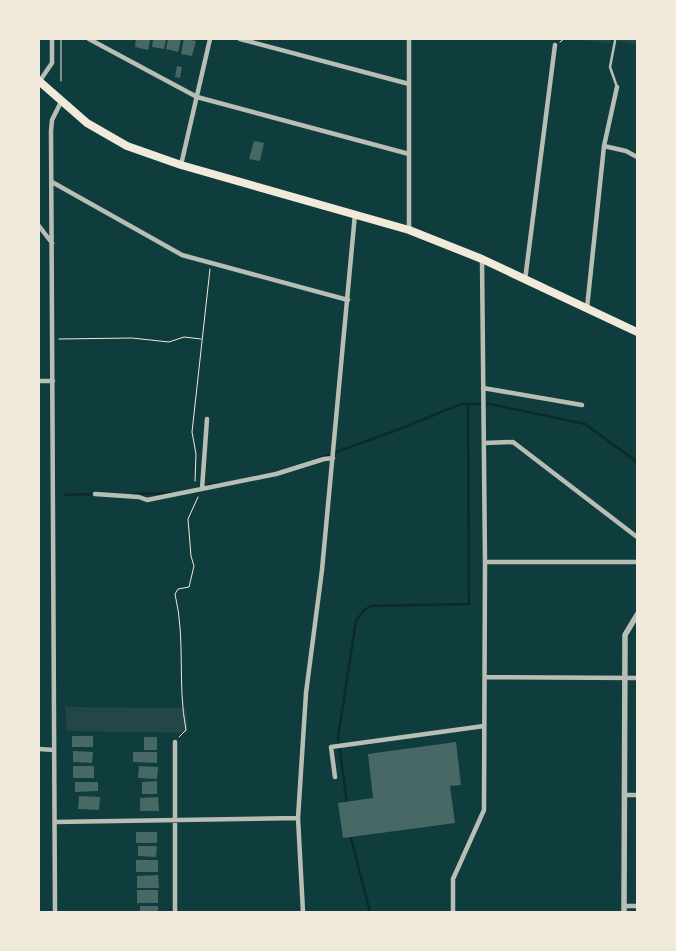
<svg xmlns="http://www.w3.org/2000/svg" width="676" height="951" font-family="Cabin,sans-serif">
<rect width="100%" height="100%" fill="#0f3d3e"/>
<!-- green -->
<path fill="#244646" d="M573,39h64v6l-26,-6 -1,4z
M65,704l3,3 118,1 2,25 -121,-2z"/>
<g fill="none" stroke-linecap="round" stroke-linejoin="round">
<!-- stream -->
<path stroke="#0a2a2b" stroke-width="2.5" d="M320,458l80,-29 61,-25h29l95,20 52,38
M208,485l15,-2
M132,494l39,-1
M65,495l31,-1
M347,803l-9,-66 18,-116 8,-11 7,-4 98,-2 -1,-200
M350,834l20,78"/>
</g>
<!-- building -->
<path fill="#486865" d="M136,39h30l-2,10 -12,-2 1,-7h-3l-2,10 -13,-3z
M168,39h13l-3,13 -12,-3z
M184,39l12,2 -4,15 -11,-2z
M177,66l5,1 -2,11 -5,-1z
M254,141l10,2 -4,18 -11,-2z
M72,736h21v11h-21z
M144,737h13v13h-13z
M456,742l5,43 -11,1 5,37 -112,15 -5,-35 35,-5 -5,-44z
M73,751l20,1 -1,11 -19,-1z
M133,752h24v11l-24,-1z
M73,766h21v12h-21z
M139,766l19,1 -1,12 -19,-1z
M157,781v13h-15v-12z
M75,782h23v9l-23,1z
M79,796l21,1 -1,13 -21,-1z
M158,797l1,14h-19v-13z
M136,832h21v11h-21z
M138,846h19l-1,11 -18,-1z
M136,860h22v12h-22z
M158,875l1,13h-22v-12z
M137,890h21v13h-21z
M140,906h18v6h-18z"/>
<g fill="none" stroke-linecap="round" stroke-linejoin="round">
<!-- path -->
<path stroke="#f1e9da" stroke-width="1" d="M560,42l4,-3
M61,81v-42
M59,339l73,-1 37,4 15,-5 17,2
M195,481l1,-27 -4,-22 18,-163
M179,737l7,-7c-9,-47 0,-90 -11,-136l3,-5 11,-2 5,-21 -3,-10 -3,-37 10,-22"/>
<!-- service -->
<path stroke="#b8beb3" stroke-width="2.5" d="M615,41l-5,26 7,20"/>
<!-- minor -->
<path stroke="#b8beb3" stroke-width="4.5" d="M89,39l108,58 212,57
M240,39l169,45
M409,39v191
M39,82l13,-19v-24
M604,146l22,5 11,6
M181,165l29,-126
M52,182l130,73 166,45
M39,226l13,17
M525,280l30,-235
M587,308l17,-162 13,-59
M39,381h14
M483,388l99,17
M484,443l29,-1 124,95
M202,489l5,-70
M95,494l44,3 8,3 129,-26 48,-15 9,-1
M485,562h152
M485,677l152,1
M175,742v170
M39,749l15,1
M335,777l-4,-30 153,-21
M624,795h13
M55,822l243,-4
M624,906h13
M55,912l-4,-781 1,-11 9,-18
M303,912l-5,-94 8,-125 16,-123 33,-356
M453,912v-33l31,-69 1,-248 -3,-303"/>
<!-- tertiary -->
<path stroke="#b8beb3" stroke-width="5.5" d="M624,912l1,-277 12,-20"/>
<!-- primary -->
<path stroke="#f1e9da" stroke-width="8" d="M39,81l48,42 40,23 54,19 228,65 73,29 155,73"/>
</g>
<!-- border -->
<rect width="676" height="951" fill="none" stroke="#f1e9da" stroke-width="80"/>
</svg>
